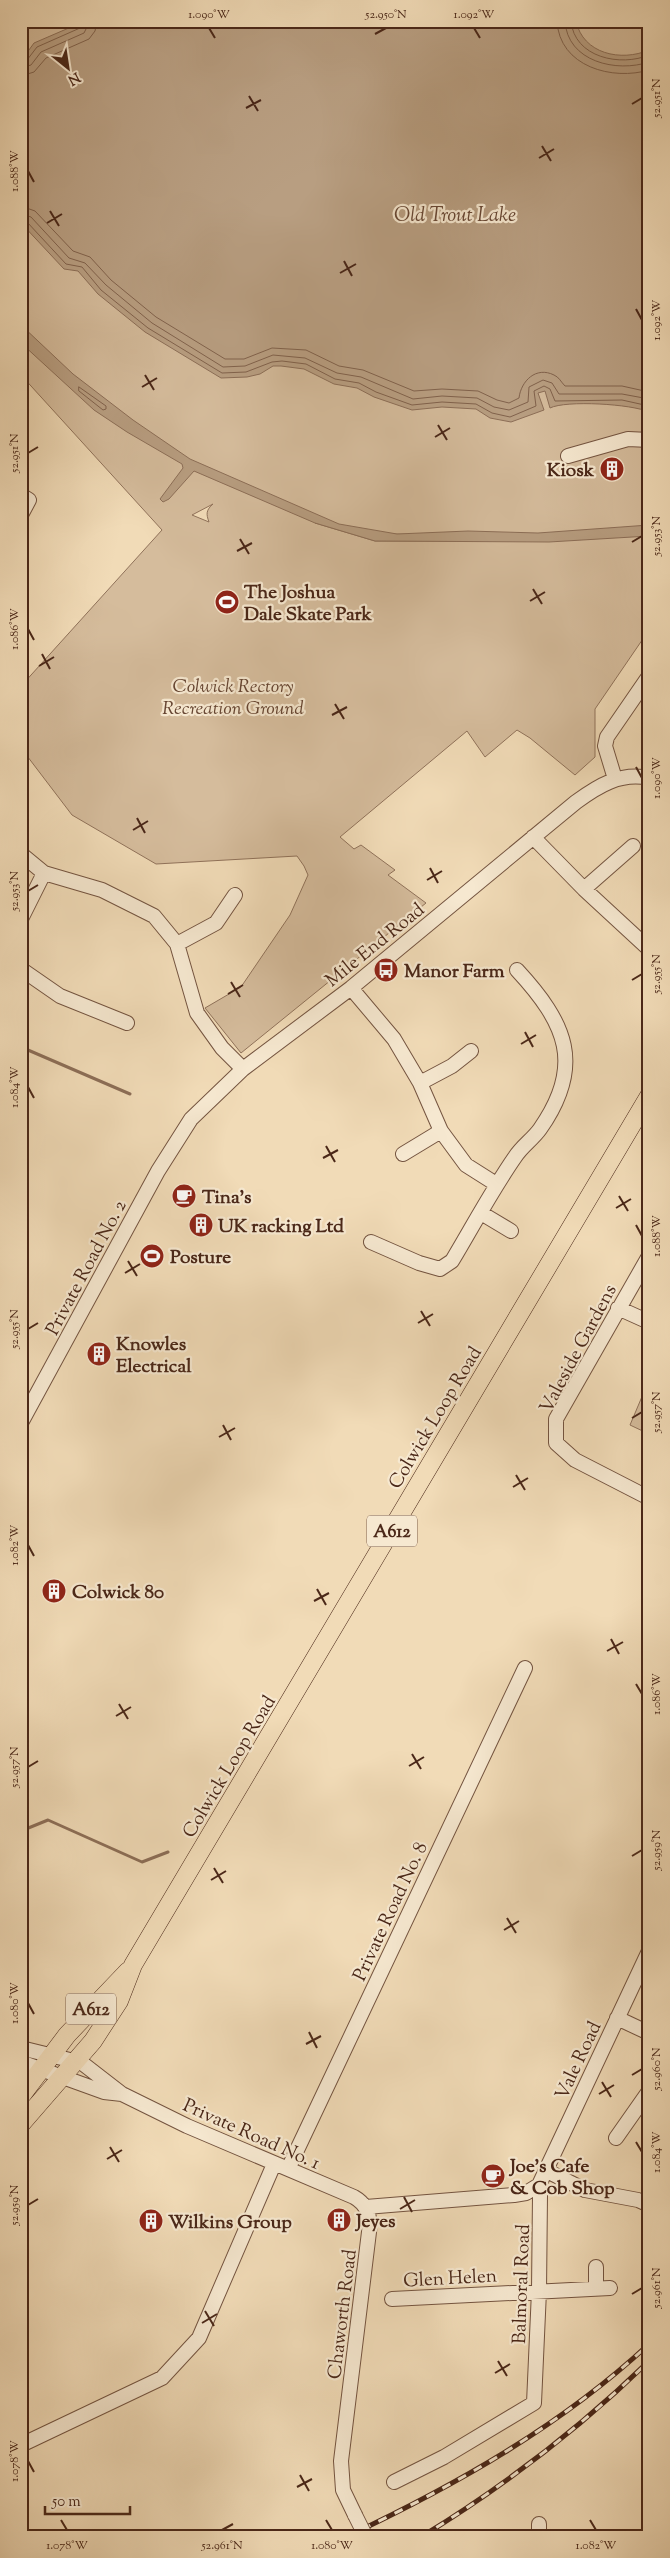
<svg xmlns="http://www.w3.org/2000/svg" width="670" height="2558" font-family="'Sorts Mill Goudy',serif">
<rect width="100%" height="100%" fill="#f1dbb7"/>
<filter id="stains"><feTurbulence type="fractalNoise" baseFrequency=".004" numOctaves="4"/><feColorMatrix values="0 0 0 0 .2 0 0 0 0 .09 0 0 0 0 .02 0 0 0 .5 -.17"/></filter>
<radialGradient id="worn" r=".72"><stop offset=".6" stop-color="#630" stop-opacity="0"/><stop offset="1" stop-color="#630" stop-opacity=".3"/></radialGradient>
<!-- green -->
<path fill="#d5bc9c" stroke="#90725a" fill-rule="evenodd" d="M21,21h628v609l-54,79v48l-20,18 -45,-37 -13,-8 -32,27 -18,-26 -127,106 14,12 7,-4 34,25 -7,5 38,28 -185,150 -36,-45 36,-21 49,-72 18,-40 -4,-9 -7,-10 -141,8 -84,-49 -51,-67 1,-63 140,-155 -141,-155zM213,504c-7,6 -7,10 -4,18l-17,-7zM315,523c26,2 51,9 76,11 21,1 46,-1 65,7h-81z
M649,1380v54l-19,-9z"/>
<!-- water -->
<path fill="#b89e81" stroke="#8c6e57" d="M85,21h491c7,33 45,41 73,29v362c-17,-8 -83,-12 -99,-4l-5,-17 -7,2 6,17 -33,12 -21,-4 -14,-9 -34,-2 -30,3 -38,-13 -17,-9 -23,-4 -30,-15 -23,-3h-8l-13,8 -13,3 -26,1 -76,-46 -47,-38 -20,-23 -14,-2 -43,-46v-162l13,-18z
M21,325l52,49 60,46 57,39 149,65 58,10 71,-3 70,2 111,-8v11l-100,6 -174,-1 -60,-18 -121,-52 -25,28 -6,3 -3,-3 23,-31 -1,-4 -55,-32 -33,-22 -73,-67z"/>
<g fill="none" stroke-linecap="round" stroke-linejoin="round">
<!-- shore -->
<path stroke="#81624c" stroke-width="1" d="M557,21c2,46 56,60 92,49
M565,21c2,41 52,52 84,41
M571,21c3,37 50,46 78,34
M21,62l6,-2 10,-13 43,-19 3,-7
M21,68l10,-3 10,-13 43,-19 6,-12
M21,76l13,-4 12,-14 43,-19 6,-8 2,-10
M21,206l14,5 38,40 17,6 21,23 45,37 69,42h19l28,-11 34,2 33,16 24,4 51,21 28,-2 36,2 19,9 12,3 10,-5c2,-17 17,-32 35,-23 5,2 7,7 11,11h57l27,6
M21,214l10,3 38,41 16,5 21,22 46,38 71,44 22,-1 28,-11 32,3 32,15 24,4 52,22 29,-3 35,2 17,9 15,3 19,-8 1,-15 14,-7 9,3 7,11h63l27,5
M21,220l6,2 39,42 16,3 19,23 47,38 74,45 24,-1 26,-10 10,-1 24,3 29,15 24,4 17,9 36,13 30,-3 34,2 16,9 18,4 26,-11 -2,-15 10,-5 6,3 5,12 67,-1 27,6
M79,387l27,19v3l-3,1 -24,-19z"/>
<!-- stream -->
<path stroke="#8c6e57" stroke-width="3" d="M21,1047l109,47
M21,1831l27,-11 94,42 26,-10"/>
<defs>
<path id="minor" d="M568,456l60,-17 21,1
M21,495l8,5 -8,15
M615,779l-10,-33 2,-9 42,-61
M533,837l51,52 65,60
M21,854l23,19 58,17 52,26 23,28 20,69 25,35 21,21
M584,889l49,-43
M21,919l23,-46
M177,944l39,-21 19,-28
M21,969l39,27 67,27
M351,988l43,51 26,44 21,48 25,34 30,19
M420,1083l32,-17 19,-15
M403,1154l38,-23
M481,1213l30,18
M371,1242l48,21 21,6 12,-8c21,-35 40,-71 63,-104 7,-11 18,-18 25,-28 45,-64 26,-106 -23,-159
M649,1256l-93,163v24l19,17 74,38
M618,1308l31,14
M21,1423l137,-252 33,-52 52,-50 108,-81 225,-186c22,-16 44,-30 73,-24
M617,2018l32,15
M21,2048l61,15 40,31 65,32 167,71c14,8 17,20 15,35l-28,229 2,29 12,25
M21,2062l83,30 18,2
M616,2138l33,-47
M288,2169l237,-501
M547,2171l38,19 53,10 11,5
M366,2207l148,-12 12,-2 13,-8 110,-234
M596,2267v21
M392,2299l218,-11
M21,2445l141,-67 37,-40 75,-174
M394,2482l50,-25 90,-54 5,-112 1,-96 -1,-10
M539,2537v-13"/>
<path id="major" d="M21,2096l46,-61 61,-64
M21,2124l72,-83 26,-40 14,-36 516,-869"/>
</defs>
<!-- minor casing -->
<use href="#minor" stroke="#745440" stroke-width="16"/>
<!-- major casing -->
<use href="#major" stroke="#4a2718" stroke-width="19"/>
<!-- minor -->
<use href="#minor" stroke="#f6e8d0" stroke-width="14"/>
<!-- major -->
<use href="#major" stroke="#f1dbb7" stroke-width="18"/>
<defs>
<path id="rail" d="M346,2537c108,-51 215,-111 303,-193
M421,2537c82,-50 159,-109 228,-176"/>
</defs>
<!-- rail casing -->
<use href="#rail" stroke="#4a2718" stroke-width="5"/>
<!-- rail -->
<use href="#rail" stroke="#f6e8d0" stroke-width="3" stroke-dasharray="9" stroke-linecap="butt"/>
<defs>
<path id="minor-bridge" d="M355,2515l11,22"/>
</defs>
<!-- minor-bridge casing -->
<use href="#minor-bridge" stroke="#745440" stroke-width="16" stroke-linecap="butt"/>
<!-- minor-bridge -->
<use href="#minor-bridge" stroke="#f6e8d0" stroke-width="14"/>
</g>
<!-- ticks -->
<path fill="none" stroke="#4a2718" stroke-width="2" d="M209,28l6,10M474,28l6,10M375,34l11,-6M249,96l9,15M632,104l10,-6M246,108l15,-8M542,146l9,15M539,158l15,-9M28,171l6,11M50,211l9,15M47,223l15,-9M344,261l8,15M340,273l16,-9M636,309l6,11M145,375l9,15M142,387l15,-9M438,425l9,15M435,437l15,-9M28,453l10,-6M240,539l9,15M632,542l10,-6M237,551l15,-8M533,589l9,15M530,601l15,-9M28,629l6,11M42,654l8,15M39,666l15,-9M335,704l9,15M332,715l15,-8M636,767l6,11M137,818l8,15M133,830l15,-9M430,868l8,15M427,880l15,-9M28,891l10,-6M632,980l10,-6M231,982l9,15M228,994l15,-9M525,1032l8,15M521,1044l15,-9M28,1087l6,11M326,1146l9,16M323,1158l15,-8M619,1196l9,15M616,1208l15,-9M636,1225l6,11M128,1261l9,15M125,1273l15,-9M421,1311l9,15M418,1323l15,-9M28,1329l10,-6M632,1418l10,-6M223,1425l8,15M219,1437l16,-9M516,1475l9,15M513,1487l15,-9M28,1545l6,11M317,1589l9,16M314,1601l15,-8M611,1639l8,15M607,1651l16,-9M636,1684l6,10M119,1704l9,15M116,1716l15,-9M412,1754l9,15M409,1766l15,-9M28,1767l10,-6M632,1856l10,-6M214,1868l9,15M211,1880l15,-9M507,1918l9,15M504,1930l15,-9M28,2003l6,11M309,2032l8,16M306,2044l15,-8M632,2075l10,-6M602,2082l9,15M599,2094l15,-9M636,2142l6,10M110,2147l9,15M107,2159l15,-9M404,2197l8,15M28,2205l10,-6M400,2209l15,-9M632,2294l10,-6M205,2311l9,15M202,2323l15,-9M498,2361l9,15M495,2373l15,-9M28,2461l6,11M300,2475l9,16M297,2487l15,-8M61,2520l6,10M326,2520l6,10M590,2520l6,10M222,2530l11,-6"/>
<!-- icons -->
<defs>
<symbol id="building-disc" viewBox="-11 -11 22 22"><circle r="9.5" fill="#8f2418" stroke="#f6e8d0"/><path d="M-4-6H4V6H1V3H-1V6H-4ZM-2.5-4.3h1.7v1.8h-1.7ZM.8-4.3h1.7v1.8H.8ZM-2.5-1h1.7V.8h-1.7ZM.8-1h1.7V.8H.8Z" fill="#fff"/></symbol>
<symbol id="stadium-disc" viewBox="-11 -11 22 22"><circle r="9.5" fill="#8f2418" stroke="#f6e8d0"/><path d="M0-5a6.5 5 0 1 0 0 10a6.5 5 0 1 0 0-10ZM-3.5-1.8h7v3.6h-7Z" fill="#fff"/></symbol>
<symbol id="bus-disc" viewBox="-11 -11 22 22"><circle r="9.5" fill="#8f2418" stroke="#f6e8d0"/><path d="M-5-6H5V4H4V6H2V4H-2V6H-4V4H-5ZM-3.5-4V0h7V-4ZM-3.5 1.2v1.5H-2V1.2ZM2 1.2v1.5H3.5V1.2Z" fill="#fff"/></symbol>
<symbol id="cafe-disc" viewBox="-11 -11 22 22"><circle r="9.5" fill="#8f2418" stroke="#f6e8d0"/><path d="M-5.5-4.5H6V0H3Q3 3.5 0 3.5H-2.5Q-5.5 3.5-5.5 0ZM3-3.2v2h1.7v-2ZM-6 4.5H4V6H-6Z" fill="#fff"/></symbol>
</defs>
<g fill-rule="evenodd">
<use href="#building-disc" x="598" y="455" width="28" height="28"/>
<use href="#stadium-disc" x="213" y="588" width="28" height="28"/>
<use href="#bus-disc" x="372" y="956" width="28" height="28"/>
<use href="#cafe-disc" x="170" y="1182" width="28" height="28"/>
<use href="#building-disc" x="187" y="1211" width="28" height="28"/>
<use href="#stadium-disc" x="138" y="1242" width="28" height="28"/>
<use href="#building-disc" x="85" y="1340" width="28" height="28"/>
<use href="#building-disc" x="40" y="1577" width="28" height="28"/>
<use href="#cafe-disc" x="479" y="2162" width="28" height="28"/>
<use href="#building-disc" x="325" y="2206" width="28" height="28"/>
<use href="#building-disc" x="137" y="2207" width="28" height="28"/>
</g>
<g text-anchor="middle" stroke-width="4.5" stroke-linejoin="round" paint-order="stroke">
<!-- shield labels -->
<g fill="#f6e8d0" stroke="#7e614f" stroke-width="1">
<rect x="367" y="1515.5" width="50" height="31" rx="4"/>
<rect x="66" y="1993.5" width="50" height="31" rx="4"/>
</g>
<g font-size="18" font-weight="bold" fill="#4a2718">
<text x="392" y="1537">A612</text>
<text x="91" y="2015">A612</text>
</g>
<!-- poi labels -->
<g font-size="19" font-weight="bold" fill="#4a2718" stroke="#f6e8d0" text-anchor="start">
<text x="594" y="476" text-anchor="end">Kiosk</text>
<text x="244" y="598">The Joshua<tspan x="244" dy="22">Dale Skate Park</tspan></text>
<text x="404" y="977">Manor Farm</text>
<text x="202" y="1203">Tina's</text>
<text x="218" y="1232">UK racking Ltd</text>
<text x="170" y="1263">Posture</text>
<text x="116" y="1350">Knowles<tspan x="116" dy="22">Electrical</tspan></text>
<text x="72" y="1598">Colwick 80</text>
<text x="510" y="2172">Joe's Cafe<tspan x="510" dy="22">&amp; Cob Shop</tspan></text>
<text x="356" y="2227">Jeyes</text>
<text x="168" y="2228">Wilkins Group</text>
</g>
<!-- park labels -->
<g font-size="19" font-style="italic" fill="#664532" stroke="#f6e8d0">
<text x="233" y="692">Colwick Rectory<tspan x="233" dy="22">Recreation Ground</tspan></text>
</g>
<!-- street labels -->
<g font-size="19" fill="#4a2718" stroke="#f6e8d0">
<text transform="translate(374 944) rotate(-39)" y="7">Mile End Road</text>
<text transform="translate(85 1267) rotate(-62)" y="7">Private Road No. 2</text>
<text transform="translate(577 1348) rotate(-62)" y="7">Valeside Gardens</text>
<text transform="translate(434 1417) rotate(-59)" y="7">Colwick Loop Road</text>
<text transform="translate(228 1766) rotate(-59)" y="7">Colwick Loop Road</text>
<text transform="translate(389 1911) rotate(-65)" y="7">Private Road No. 8</text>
<text transform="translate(577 2060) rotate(-65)" y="7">Vale Road</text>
<text transform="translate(252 2133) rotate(24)" y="7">Private Road No. 1</text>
<text transform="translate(450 2277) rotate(-3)" y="7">Glen Helen</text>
<text transform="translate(520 2284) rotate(-88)" y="7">Balmoral Road</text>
<text transform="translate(341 2314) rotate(-83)" y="7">Chaworth Road</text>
</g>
<!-- water labels -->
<g font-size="20" font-style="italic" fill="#664532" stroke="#f6e8d0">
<text x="455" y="221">Old Trout Lake</text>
</g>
</g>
<!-- margin -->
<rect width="670" height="2558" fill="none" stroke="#f1dbb7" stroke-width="55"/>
<!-- north arrow -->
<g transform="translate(68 68) rotate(150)" stroke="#f6e8d0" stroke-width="4" paint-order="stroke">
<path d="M0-4L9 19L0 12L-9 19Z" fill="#4a2718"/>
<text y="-8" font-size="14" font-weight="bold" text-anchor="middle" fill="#4a2718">N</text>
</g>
<!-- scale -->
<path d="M45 2506v8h85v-8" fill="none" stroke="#4a2718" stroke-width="2.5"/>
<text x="52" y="2506" font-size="15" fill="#4a2718" stroke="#f6e8d0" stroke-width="4" paint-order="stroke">50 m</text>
<rect x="28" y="28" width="614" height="2502" fill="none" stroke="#4a2718" stroke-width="2"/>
<g font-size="12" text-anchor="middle" fill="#4a2718">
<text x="209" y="18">1.090°W</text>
<text x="386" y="18">52.950°N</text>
<text x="474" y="18">1.092°W</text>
<text transform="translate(656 98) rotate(-90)" y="4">52.951°N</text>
<text transform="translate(14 171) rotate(-90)" y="4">1.088°W</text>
<text transform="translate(656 320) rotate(-90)" y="4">1.092°W</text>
<text transform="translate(14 453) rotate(-90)" y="4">52.951°N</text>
<text transform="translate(656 536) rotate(-90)" y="4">52.953°N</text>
<text transform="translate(14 629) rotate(-90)" y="4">1.086°W</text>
<text transform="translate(656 778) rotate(-90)" y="4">1.090°W</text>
<text transform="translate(14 891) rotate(-90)" y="4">52.953°N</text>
<text transform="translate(656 974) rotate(-90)" y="4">52.955°N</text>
<text transform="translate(14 1087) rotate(-90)" y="4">1.084°W</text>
<text transform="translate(656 1236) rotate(-90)" y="4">1.088°W</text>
<text transform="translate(14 1329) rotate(-90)" y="4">52.955°N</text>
<text transform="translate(656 1412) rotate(-90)" y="4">52.957°N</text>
<text transform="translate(14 1545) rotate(-90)" y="4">1.082°W</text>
<text transform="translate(656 1694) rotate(-90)" y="4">1.086°W</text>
<text transform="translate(14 1767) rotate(-90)" y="4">52.957°N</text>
<text transform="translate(656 1850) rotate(-90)" y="4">52.959°N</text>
<text transform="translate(14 2003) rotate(-90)" y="4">1.080°W</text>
<text transform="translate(656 2069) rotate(-90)" y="4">52.960°N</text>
<text transform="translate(656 2152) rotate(-90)" y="4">1.084°W</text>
<text transform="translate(14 2205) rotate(-90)" y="4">52.959°N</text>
<text transform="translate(656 2288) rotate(-90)" y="4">52.961°N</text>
<text transform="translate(14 2461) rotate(-90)" y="4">1.078°W</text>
<text x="67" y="2549">1.078°W</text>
<text x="222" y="2549">52.961°N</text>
<text x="332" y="2549">1.080°W</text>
<text x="596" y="2549">1.082°W</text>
</g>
<rect width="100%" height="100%" filter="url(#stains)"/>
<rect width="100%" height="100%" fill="url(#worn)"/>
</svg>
